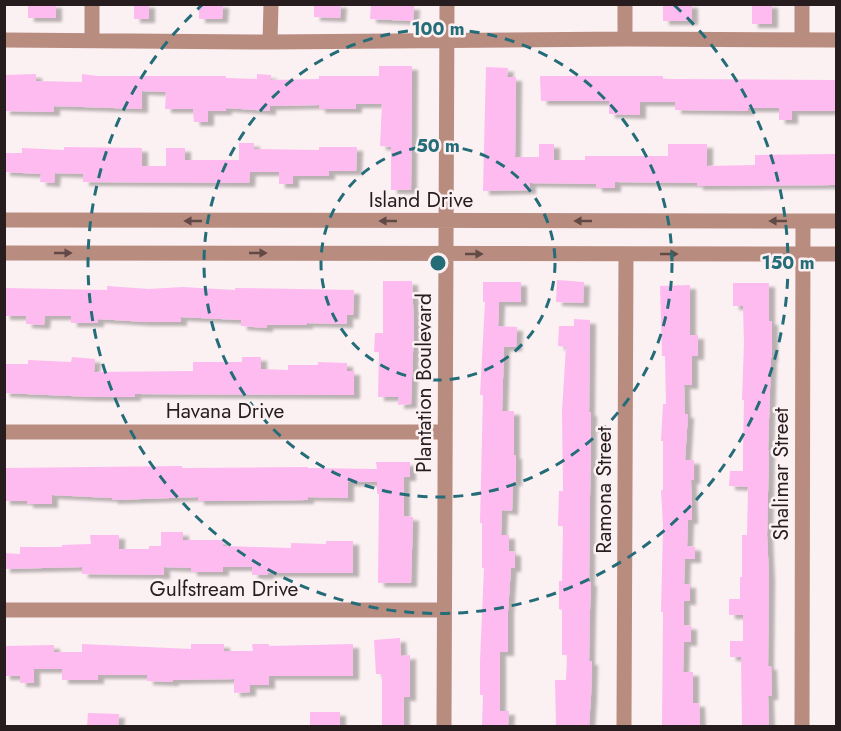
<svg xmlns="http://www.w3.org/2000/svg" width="841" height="731" font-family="Jost,sans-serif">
<defs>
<filter id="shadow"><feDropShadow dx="6" dy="4" stdDeviation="1.5" flood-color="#0004"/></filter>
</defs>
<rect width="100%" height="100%" fill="#fbf0f2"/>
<!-- building -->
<path fill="#febbf0" filter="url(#shadow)" d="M28,4h28v14h-28z
M134,4h15v15h-15z
M199,4h24l-1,15h-23z
M314,4h27l-1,14 -26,-1z
M371,4l43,2 -1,15 -43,-2z
M663,4h29v17h-29z
M752,4h20v20h-20z
M379,66h33l-1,124h-20v-43l-11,-1 2,-42h-26v5h-37v-4l-49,1v5l-44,-3v3h-18v11h-14l-1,-13h-28l1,-17 -24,-1v18l-88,-3v6l-50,-1v-36l32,-1v7l46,1v-8l15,2h129v2l31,1v-5l14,1v5l48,-1v-3h60z
M486,67l22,1 -1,9h9l-1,80h24v-13h15v16h31v-4h83v-12h39v22l48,-1v-10l80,-1v31l-138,1v-3l-82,-1v6h-19v-4l-66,-1v7l-47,1z
M540,76h123v3l172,1v31h-43v9h-13v-12h-31v3l-73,-1v-8h-35v13l-31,-1v-13h-68z
M239,143h15v6l65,1v-3h38l-1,24h-27v5h-36v8h-14v-12h-29l-1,11 -166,-1v-8l-28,-1 -1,10 -14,-1 1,-8 -37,-2v-19h18v-5l42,2v-3l78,1v18h24v-18h19v12h54z
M557,280l27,2 -1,21 -27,-1z
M383,281h29l2,46 -3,77 -13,1 1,-8h-21l1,-45h-5l1,-19h8z
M483,282h38v20h-22l-1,24 19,1 -1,20h-12l-2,64h12v44h2v27h-3l-1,29 -10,-1 -1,25h8v16l6,1v16h-4l-3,43v41h-8v59h9l-1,15h-26l1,-31h-3v-34l4,-93h-2v-45h-2l3,-128h-3l5,-93h-2z
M733,283h36v38h3v37h-1l-3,92h1l-2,85 2,42 -1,89h3l1,30h-4l1,30h-27l-1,-69h-11v-16h13v-26h-14v-16h11v-22h2v-42h5l1,-48 -19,-1 1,-15h13v-22l1,-49h-2l2,-57 -1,-37h-10z
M690,285v50h8v21h-6v29h-8l1,29h3l-3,46h9v20h-3l1,40h-4l-1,26 8,1v12h-10l-1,25h6v17h-6v24l7,1v16h-7l-1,30h10v31h6l1,23h-38l1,-114h-2l2,-86 -2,-36h2v-49h-2l2,-37h3l-1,-48h-3l-2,-70z
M107,286l42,3 33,-2 53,3v-2l119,2 -1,25h-6v9l-40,-1v2h-40v3l-26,-2v-6l-60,-3v5h-35l-48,-3v4h-27v-7h-26l-1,9 -18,-1v-8h-22v-28l103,2z
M574,319l16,1 -1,92h2l-2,170h2l-1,28 -1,51h3l-1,35 -2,30h-33l-1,-46h11l1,-25h-5v-45l-3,-1v-28h3l1,-55h-5l1,-35h4l-1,-80 4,-64 -8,-1 1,-20h15z
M72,357l23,2 -1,13 99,-1v-9h49v-5h19v12l27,1v-5h30v-3l29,1v8h7v24l-219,-1v3h-42l-89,-4v-29h24v-4l43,2z
M376,462h34v15h-6v39l9,1 -2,66h-33l1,-89h-2v-12h-29v16l-40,-1v3l-110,1v-4l-86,3v-2l-60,-3v9h-25v-3h-23v-33l178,-2v2l126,-1v1l69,1z
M161,532h22v8h40v6l68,2v-5l35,1v-3h27v32h-85v2h-16v-8h-29v5h-32v-4l-27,-1v8l-82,-1v-7l-78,2v-16l16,1v-7h42v-2l29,-1 -1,-9h29v14h30v-3h12z
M400,638l1,18 9,-1v42h-6v29h-22v-52h-6l-2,-34z
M82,644l109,5v-5h33v7h29l-1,-7h17v2l84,-2v32h-84v9h-19v7l-16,1v-14l-61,1v2l-26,-1v-6h-49v5h-36v-11h-28v14h-14v-7h-16v-30l50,-1v7h28z
M310,712h30v14h-30z
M88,713l31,1 -1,12h-31z"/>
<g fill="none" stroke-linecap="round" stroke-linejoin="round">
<!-- minor -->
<path stroke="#b98c80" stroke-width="15" d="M625,39v-35
M4,40l266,2 355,-3 211,1
M92,40v-36
M802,40v-36
M270,42l1,-38
M4,220l832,1
M4,253l832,1
M4,432h441
M4,610h440
M444,726l3,-722
M624,726l2,-472
M802,726l1,-505"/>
</g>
<!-- one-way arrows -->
<defs><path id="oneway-solid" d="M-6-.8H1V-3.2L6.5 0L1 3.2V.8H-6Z" transform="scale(1.5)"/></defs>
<g fill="#614946">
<use href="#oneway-solid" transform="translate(193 221) rotate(-180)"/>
<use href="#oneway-solid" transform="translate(388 221) rotate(-180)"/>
<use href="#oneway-solid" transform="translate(583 221) rotate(180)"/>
<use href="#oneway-solid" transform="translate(778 221) rotate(-180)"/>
<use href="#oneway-solid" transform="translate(63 253)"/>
<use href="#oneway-solid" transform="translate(258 253)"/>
<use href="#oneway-solid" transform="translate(474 254)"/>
<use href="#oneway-solid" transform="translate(669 254)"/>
</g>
<!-- distance rings -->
<g fill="none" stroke="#246c78" stroke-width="3" stroke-dasharray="10 8">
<circle cx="438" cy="263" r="117"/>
<circle cx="438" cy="263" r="234"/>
<path d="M674 5A350 350 0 1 1 202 5"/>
</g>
<g text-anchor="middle" stroke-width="5" stroke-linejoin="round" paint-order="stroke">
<!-- street labels -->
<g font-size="21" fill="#271d1f" stroke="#fbf0f2">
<text x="421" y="207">Island Drive</text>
<text transform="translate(424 383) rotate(-90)" y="7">Plantation Boulevard</text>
<text x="225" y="418">Havana Drive</text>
<text transform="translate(781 474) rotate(-90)" y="7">Shalimar Street</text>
<text transform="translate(604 490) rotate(-90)" y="7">Ramona Street</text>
<text x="224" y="596">Gulfstream Drive</text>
</g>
</g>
<circle cx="438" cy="263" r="9" fill="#246c78" stroke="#fbf0f2" stroke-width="3"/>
<g font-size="18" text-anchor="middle" font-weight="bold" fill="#246c78" stroke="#fbf0f2" stroke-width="5" stroke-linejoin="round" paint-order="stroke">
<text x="438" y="35">100 m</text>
<text x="438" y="152">50 m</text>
<text x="788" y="269">150 m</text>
</g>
<!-- border -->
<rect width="841" height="731" fill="none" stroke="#271d1f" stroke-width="12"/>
</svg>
